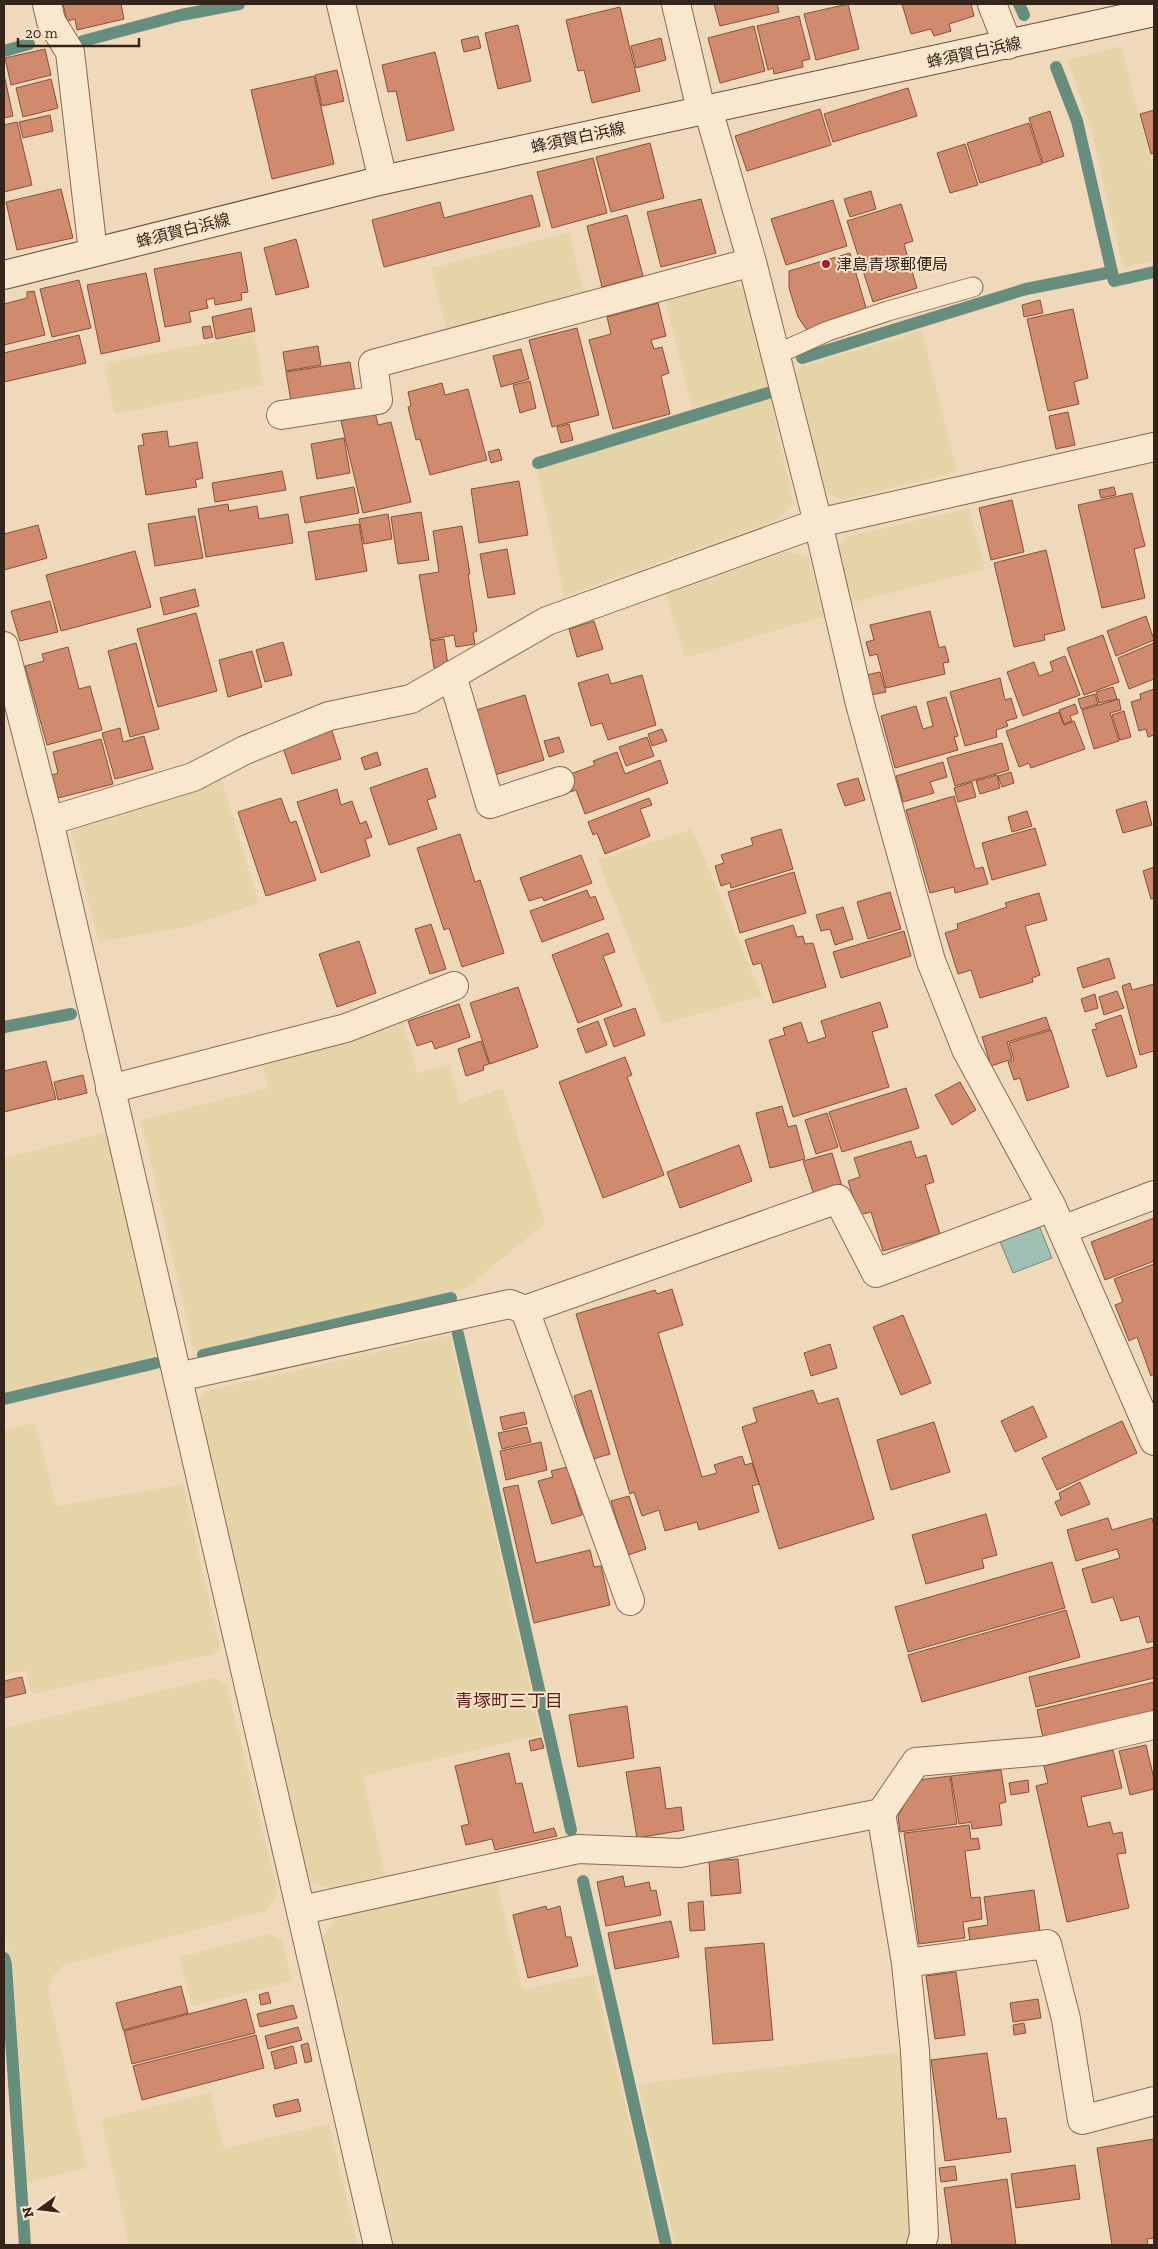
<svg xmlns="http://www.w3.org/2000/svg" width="1158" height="2249" font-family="'Zilla Slab','Noto Sans JP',serif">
<rect width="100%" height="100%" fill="#f0d9ba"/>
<!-- farmland -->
<path fill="#e5d4a8" d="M1121,46l33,125v90l-31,7 -33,-143 -23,-65z
M569,232l16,65 -138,36 -16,-65z
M732,283l14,7 24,96 -78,22 -27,-108z
M922,330l35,142 -116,28 -15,-8 -30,-117 4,-8z
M254,334l10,51 -150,29 -10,-51z
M770,397l24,107 -19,17 -211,75 -27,-126z
M969,508l16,61 -137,35 -13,-54 10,-13z
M788,551l21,7 15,58 -139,42 -19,-64z
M221,778l38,125 -77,25 -83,14 -28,-112 108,-34z
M692,829l70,167 -100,28 -64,-164z
M403,1020l14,53 32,-10 11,40 43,-15 42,135 -80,66 -271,63 -53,-232 127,-32 -6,-24 87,-22z
M107,1132l54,223 -157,37v-234z
M450,1335l91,400 -178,41 22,99 -55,13 -25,-8 -109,-475 9,-14z
M35,1423l22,83 126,-22 37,163 -6,7 -182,40 -6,-23 -22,5v-246z
M214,1678l13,8 51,207 -12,18 -202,54 -11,11 -5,13 39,179 -61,15 -13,-217 -9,-31v-207z
M497,1883l25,107 72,-16 65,271h-268l-70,-304 16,-27 132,-29 1,4z
M269,1934l13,7 10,40 -100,25 -13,-49z
M900,2052l12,183 -3,10h-234l-37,-161z
M210,2093l14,55 105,-24 29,121h-229l-28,-126z"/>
<!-- water -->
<path fill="#9fc0b2" stroke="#678d7f" d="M1038,1223l14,35 -39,15 -14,-34z"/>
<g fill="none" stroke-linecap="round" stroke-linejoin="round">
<!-- stream -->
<path stroke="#678d7f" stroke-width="12" d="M1019,4l5,11
M83,41l98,-26 58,-11
M4,51l25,-7
M1056,67l21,54 37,160 40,-9
M802,358l224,-69 86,-17
M538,463l233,-71
M4,1027l67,-13
M458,1334l113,496
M203,1355l248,-57
M4,1399l152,-36
M583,1881l83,364
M4,1958l2,7 19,280"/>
</g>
<!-- building -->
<path fill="#d08b6e" stroke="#874e39" d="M63,4h58l3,15 -47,11 -2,-11 -8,2z
M714,4h63l2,8 -59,14z
M848,4l11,45 -43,11 -12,-46z
M902,4h69l3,12 -25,8 2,7 -17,5 -3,-7 -20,5z
M620,7l20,84 -48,12 -8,-33 -6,1 -12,-51z
M799,16l11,43 -8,2 1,6 -29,7 -1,-6 -5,2 -11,-44z
M518,25l13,56 -33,8 -13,-56z
M754,26l11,45 -45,12 -12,-45z
M478,36l3,12 -17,4 -3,-12z
M661,38l5,22 -30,8 -5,-22z
M45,49l6,26 -40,10 -6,-27z
M435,52l19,78 -47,11 -11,-50 -8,1 -6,-27z
M337,70l7,31 -22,5 -7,-31z
M4,74l9,42 -9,2z
M314,76l20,88 -62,15 -21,-89z
M51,79l7,29 -35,9 -7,-29z
M908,88l9,28 -84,26 -9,-28z
M820,109l11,36 -84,26 -12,-35z
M1154,110v43l-3,1 -11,-40z
M1050,111l14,45 -21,7 -14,-45z
M50,115l3,16 -30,7 -4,-16z
M17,122l15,63 -28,7v-67z
M1029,123l13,41 -62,19 -13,-40z
M650,143l14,55 -53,14 -15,-55z
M965,144l13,41 -28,8 -13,-40z
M593,158l14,55 -55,15 -15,-56z
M61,189l12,49 -56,12 -11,-48z
M871,191l5,18 -26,8 -6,-18z
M532,195l8,31 -156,41 -12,-47 68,-18 4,16z
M701,199l15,54 -55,14 -14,-55z
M833,200l14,46 -61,19 -15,-46z
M901,204l12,37 -9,3 13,44 -44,14 -26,-81z
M627,215l16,61 -41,11 -15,-61z
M296,239l13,48 -33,8 -12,-47z
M241,252l7,40 -7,1 1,7 -27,5 -1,-7 -8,2 2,8 -19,4 2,10 -26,5 -11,-58z
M850,253l17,58 -60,19 -9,-13 -9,-29v-17z
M146,273l14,68 -59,13 -14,-69z
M79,280l12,48 -39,9 -12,-48z
M34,291l11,44 -41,10v-41l23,-6v-6z
M1040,300l3,13 -19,4 -2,-12z
M658,303l8,33 -15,4 3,9 8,-2 7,26 -8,3 9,38 -57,15 -24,-89 22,-6 -4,-17z
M251,308l4,23 -39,8 -4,-22z
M1073,309l15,69 -14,4 5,22 -31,7 -21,-92z
M210,326l3,11 -9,2 -2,-12z
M577,328l22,87 -47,12 -23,-87z
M79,335l7,28 -82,19v-29z
M318,346l3,19 -35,6 -3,-19z
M521,349l8,30 -28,8 -8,-31z
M350,362l5,29 -64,10 -5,-29z
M530,381l6,27 -16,5 -7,-28z
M442,383l3,12 23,-6 19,71 -57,15 -10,-36 -4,1 -8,-33 3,-1 -3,-14z
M375,412l3,13 13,-3 20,80 -48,11 -22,-92z
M1068,412l7,33 -19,4 -7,-33z
M569,424l4,16 -12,3 -4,-16z
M167,431l2,16 28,-5 6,36 -8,2 2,7 -51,8 -8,-49 6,-1 -2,-11z
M344,438l6,35 -33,6 -6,-35z
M499,449l3,11 -11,3 -3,-11z
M282,471l4,19 -71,12 -3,-19z
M519,481l9,54 -49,8 -8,-54z
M354,487l5,26 -54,10 -5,-26z
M1114,487l2,8 -15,3 -2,-8z
M1132,493l13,53 -11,3 11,49 -43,10 -24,-103z
M1012,500l12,52 -33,8 -12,-52z
M228,504l1,7 28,-5 2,13 29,-5 5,29 -87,14 -8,-48z
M421,512l8,48 -31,4 -7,-47z
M388,514l4,25 -28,5 -5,-25z
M195,516l8,42 -48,8 -7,-42z
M359,524l8,47 -51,9 -8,-48z
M38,525l9,33 -43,12v-36z
M462,526l8,48h-2l9,57 -4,2 2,11 -19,3 -2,-12 -24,5 -11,-65 20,-3 -6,-41z
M507,549l8,45 -27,4 -8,-44z
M1046,550l19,80 -21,5 1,5 -31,7 -20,-84z
M135,551l16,56 -90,24 -15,-56z
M195,589l4,17 -35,9 -4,-17z
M50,601l8,31 -38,9 -9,-30z
M930,611l9,37 6,-2 4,16 -6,1 2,11 -59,14 -9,-34 -7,2 -4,-14 8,-2 -4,-15z
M196,613l21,78 -59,16 -21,-78z
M1146,616l8,24 -38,16 -9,-25z
M594,621l9,28 -26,8 -8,-28z
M1103,635l16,47 -35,13 -17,-47z
M444,639l4,26 -14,3 -4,-27z
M283,642l9,33 -27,7 -9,-32z
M136,643l23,86 -29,8 -22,-86z
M1154,643v36l-25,10 -11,-31z
M68,647l11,42 11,-3 12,44 -55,15 -22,-79 19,-5 -2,-7z
M252,651l10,36 -34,10 -9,-37z
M1065,656l15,39 -57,21 -16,-44 27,-10 5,14 14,-5 -3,-9z
M880,672l6,20 -15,3 -5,-20z
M608,674l3,10 31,-9 14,50 -48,15 -6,-17 -11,3 -13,-43z
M1000,678l5,22 6,-2 6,20 -11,3 2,5 -12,4 1,7 -32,9 -15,-54z
M1113,687l4,12 -18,4 -3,-11z
M1154,689v46l-6,2 -2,-8 -7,2 -8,-29 10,-3 -1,-5z
M1095,694l3,10 -17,5 -3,-10z
M525,695l19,65 -49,15 -19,-65z
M946,697l12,39 -4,1 4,13 -63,18 -14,-52 35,-10 7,23 10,-3 -6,-24z
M1119,699l2,11 -11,3 9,28 -25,8 -12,-39z
M1075,704l3,9 -8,3 2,5 -8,3 -5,-14z
M1124,711l7,26 -11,3 -8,-25z
M1059,712l5,13 10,-4 11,28 -54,19 -2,-5 -10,4 -13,-36z
M120,728l3,14 21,-6 9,33 -38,10 -13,-46z
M331,728l10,31 -49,15 -10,-29z
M662,729l5,12 -15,5 -4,-12z
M559,737l5,15 -15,5 -5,-16z
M647,737l7,19 -28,10 -7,-19z
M101,739l12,45 -55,14 -6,-23 6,-2 -5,-21z
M1002,743l7,27 -54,16 -8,-28z
M377,752l4,13 -16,5 -4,-12z
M617,752l8,22 35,-14 8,23 -83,31 -9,-24 -6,2 -5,-16 30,-11 -2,-4z
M943,762l4,15 -17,5 4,11 -31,9 -7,-26z
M427,768l9,29 -9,3 10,29 -48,16 -19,-57z
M1011,772l3,11 -12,4 -4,-11z
M997,775l3,13 -20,6 -4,-13z
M858,778l7,22 -20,6 -8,-22z
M972,782l4,15 -18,5 -4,-14z
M337,789l4,16 11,-4 8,23 6,-3 6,16 -7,2 5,17 -49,17 -24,-71z
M954,796l21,73 8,-2 5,17 -33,9 -1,-6 -24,6 -24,-83z
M281,798l9,25 6,-2 20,59 -50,16 -28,-84z
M649,798l3,7 -12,4 10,27 -45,18 -8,-21 -4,2 -5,-13z
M1146,801l6,24 -29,8 -7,-23z
M1027,811l5,15 -20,6 -4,-15z
M1035,828l11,37 -54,15 -10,-37z
M781,829l12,40 -62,19 -1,-5 -9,3 -6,-20 9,-3 -3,-8 32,-10 -2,-7z
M460,834l15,48 5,-2 24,73 -42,14 -13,-39 -5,2 -27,-82z
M581,855l11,28 -48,18 -2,-4 -13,4 -9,-23z
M1154,867v31l-3,1 -8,-28z
M794,872l12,41 -66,20 -12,-41z
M587,890l3,8 5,-2 9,23 -62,23 -12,-31z
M890,892l11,37 -33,10 -11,-37z
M1039,893l8,27 -22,6 15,49 -8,3 1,4 -53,16 -9,-28 -13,4 -13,-41 13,-4 -1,-5 50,-17 -2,-4z
M843,907l10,32 -18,6 -5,-16 -9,2 -5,-16z
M431,924l15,45 -16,5 -15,-45z
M793,925l4,12 6,-1 2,8 8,-1 13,44 -53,16 -12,-40 -8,2 -8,-25z
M904,931l7,25 -70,22 -8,-26z
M608,933l7,19 -12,4 19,50 -44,17 -26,-68z
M359,941l17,52 -39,14 -18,-53z
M1109,958l6,20 -32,10 -6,-20z
M1130,983l2,7 22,-6v67l-14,4 -18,-69z
M518,987l20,60 -48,17 -20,-61z
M1117,991l7,17 -20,7 -5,-18z
M1095,994l3,14 -13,4 -4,-13z
M880,1002l8,25 -16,5 17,55 -96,30 -24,-77 16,-5 -2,-7 18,-6 7,21 18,-6 -5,-16z
M459,1004l11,33 -35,12 -3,-8 -15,5 -9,-25z
M635,1008l10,27 -31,12 -10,-28z
M1121,1015l16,52 -30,10 -15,-47 5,-1 -2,-5z
M1046,1017l4,12 -43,13 5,17 -21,7 -9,-29z
M598,1021l9,24 -21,8 -9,-24z
M1051,1030l18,57 -42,14 -7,-23 -6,2 -6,-18 6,-2 -5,-17z
M481,1041l8,23 -6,2 1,4 -18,6 -8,-27z
M625,1057l7,18 -5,2 37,98 -61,23 -44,-116z
M46,1061l10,38 -52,13v-41z
M83,1075l4,18 -29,7 -4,-18z
M960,1082l16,28 -24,15 -17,-30z
M906,1088l13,40 -77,24 -13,-40z
M782,1106l6,21 8,-2 9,34 -35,9 -14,-55z
M827,1113l11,34 -22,7 -11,-34z
M911,1141l5,17 10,-3 8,27 -9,3 15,49 -57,17 -12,-39 -12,3 -11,-34 12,-4 -6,-19z
M739,1145l13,36 -72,27 -13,-36z
M832,1153l10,33 -28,9 -11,-34z
M1154,1218v43l-49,19 -14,-38z
M1154,1264v110l-3,2 -14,-39 -8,4 -14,-36 8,-3 -9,-23z
M672,1289l11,36 -25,8 44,144 15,-4 -3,-8 28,-9 3,9 7,-2 7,21 -7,2 7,26 -60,18 -2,-8 -32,9 -6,-21 -17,6 -8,-24 -4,2 -54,-180 79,-24 2,4z
M903,1315l28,68 -30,12 -28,-68z
M830,1344l7,24 -26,8 -7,-23z
M591,1390l19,64 -17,5 -19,-63z
M813,1390l5,14 20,-6 36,121 -95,30 -37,-122 15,-5 -4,-14z
M1033,1406l14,31 -32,15 -14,-31z
M524,1412l3,12 -24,6 -3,-13z
M1122,1421l15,32 -80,37 -15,-32z
M934,1422l16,50 -59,18 -14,-50z
M527,1427l4,15 -29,7 -4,-16z
M541,1442l6,28 -41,10 -6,-29z
M567,1467l15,48 -30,9 -14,-43 15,-4 -2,-6z
M1080,1482l10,22 -29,12 -6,-14 6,-3 -2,-6z
M518,1485l18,78 54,-13 4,17 7,-1 9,39 -76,18 -31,-135z
M629,1496l17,53 -18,6 -17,-54z
M986,1514l11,41 -15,4 2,9 -58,16 -14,-49z
M1108,1518l4,12 40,-12 2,8v115l-7,2 -8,-27 -18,5 -8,-24 -21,6 -10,-34 38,-11 -3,-9 -41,12 -9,-31z
M1052,1562l13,46 -157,44 -13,-45z
M1066,1610l14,47 -158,45 -14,-47z
M1154,1647v31l-118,29 -7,-30z
M22,1677l4,16 -22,5v-17z
M1154,1682v30l-111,26 -6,-28z
M627,1706l7,52 -56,9 -9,-52z
M541,1738l3,10 -13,3 -2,-10z
M1146,1745l8,34v10l-24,6 -11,-44z
M1113,1750l9,38 -41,9 7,30 22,-5 3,12 9,-2 4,21 -9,1 12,54 -62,14 -31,-136 12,-3 -4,-17z
M509,1753l7,31 6,-1 12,50 20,-5 3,8 -62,14 -3,-11 -26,6 -5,-19 8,-2 -14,-58z
M660,1767l6,42 15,-2 3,23 -47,8 -11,-66z
M1001,1770l5,32 -7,2 3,21 -30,4 -1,-7 -12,2 -8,-48z
M950,1776l7,48 -57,8 -2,-16 20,-36z
M1028,1780l1,12 -18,3 -2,-12z
M969,1825l2,14 7,-1 2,11 -15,2 6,47 9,-1 2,22 -19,3 2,16 -46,6 -15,-111z
M738,1859l3,34 -30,3 -2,-35z
M623,1876l2,11 24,-5 2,9 5,-1 5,25 -55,11 -9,-44z
M1034,1890l6,41 -70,9 -2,-12 20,-3 -4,-28z
M703,1901l2,29 -15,1 -2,-28z
M546,1906l1,4 13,-4 6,31h5l7,29 -50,12 -15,-63z
M671,1921l8,36 -64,12 -7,-36z
M764,1943l9,97 -60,4 -8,-96z
M956,1972l9,63 -30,4 -9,-63z
M181,1986l7,27 -65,17 -7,-27z
M268,1992l3,11 -10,2 -2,-10z
M246,1999l9,34 -123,31 -8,-33z
M1038,1999l3,19 -28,4 -3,-19z
M293,2005l4,13 -37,9 -3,-13z
M1024,2023l2,10 -12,2 -1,-10z
M298,2027l4,13 -34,9 -3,-13z
M256,2035l8,33 -122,32 -9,-34z
M308,2043l4,18 -7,2 -4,-18z
M293,2046l4,17 -22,6 -4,-17z
M987,2053l10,66 9,-1 5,34 -66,9 -14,-101z
M298,2099l3,12 -25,6 -3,-12z
M1154,2139v99l-7,1 1,6h-36l-15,-97z
M1075,2165l5,34 -64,9 -5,-34z
M955,2166l2,14 -16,2 -2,-14z
M1007,2179l9,66h-64l-8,-57z"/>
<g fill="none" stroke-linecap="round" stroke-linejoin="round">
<defs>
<path id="service" d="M775,355l53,-24 60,-20 85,-24"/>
<path id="minor" d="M47,4l4,17 19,31 23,200
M341,4l42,176
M676,4l25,106
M992,4l16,41
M708,109l44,153 66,261 42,181 71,257 35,88 86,158 102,234
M281,415l97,-15 -5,-36 379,-102
M4,646l45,175 329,1424
M452,675l38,129 70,-23
M49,821l144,-44 52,-27 84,-34 82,-17 136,-78 271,-98 336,-76
M110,1089l236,-61 108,-42
M1062,1230l92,-35
M525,1310l313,-111 38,74 176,-66
M178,1377l332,-73 15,6 105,291
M302,1910l276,-61 102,4 201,-40
M906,1963l141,-19 19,75 16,101 72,-19
M921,2245l3,-10 -9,-184 -9,-88 -25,-150 35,-51 127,-11 111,-26"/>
<path id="secondary" d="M4,275l379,-95 771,-168"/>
</defs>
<!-- service casing -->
<use href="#service" stroke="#876954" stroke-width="21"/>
<!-- minor casing -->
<use href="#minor" stroke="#876954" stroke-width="30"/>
<!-- secondary casing -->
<use href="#secondary" stroke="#684a38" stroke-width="30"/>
<!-- service -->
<use href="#service" stroke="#fae8ce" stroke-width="19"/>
<!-- minor -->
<use href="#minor" stroke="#fae8ce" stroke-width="28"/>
<!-- secondary -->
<use href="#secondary" stroke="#fae8ce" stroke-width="28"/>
</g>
<!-- markers -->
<circle fill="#992131" stroke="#f7e4ca" stroke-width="2" cx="826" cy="264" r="5"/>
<g text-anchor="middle" stroke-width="4" stroke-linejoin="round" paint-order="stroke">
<!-- street labels -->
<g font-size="16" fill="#35241a" stroke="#f7e4ca">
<text transform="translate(974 52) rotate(-12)" y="6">蜂須賀白浜線</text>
<text transform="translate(578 137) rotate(-12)" y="6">蜂須賀白浜線</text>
<text transform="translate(183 230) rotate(-14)" y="6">蜂須賀白浜線</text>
</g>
<!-- poi labels -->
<g font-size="16" fill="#35241a" stroke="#f7e4ca" text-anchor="start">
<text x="836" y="270">津島青塚郵便局</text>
</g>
<!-- neighbourhood labels -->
<g font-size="18" fill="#641e17" stroke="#f7e4ca">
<text x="509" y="1707">青塚町三丁目</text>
</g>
</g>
<!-- border -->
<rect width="1158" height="2249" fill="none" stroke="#35241a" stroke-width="10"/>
<!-- north arrow -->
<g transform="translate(40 2209) rotate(255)" stroke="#f7e4ca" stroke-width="4" paint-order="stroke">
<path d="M0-4L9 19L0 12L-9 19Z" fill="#35241a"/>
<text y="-8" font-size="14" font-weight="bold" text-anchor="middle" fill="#35241a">N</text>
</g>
<!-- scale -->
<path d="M18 38v8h121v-8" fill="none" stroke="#35241a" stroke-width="2.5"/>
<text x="25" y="38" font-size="15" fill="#35241a" stroke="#f7e4ca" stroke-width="4" paint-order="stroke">20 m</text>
</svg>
